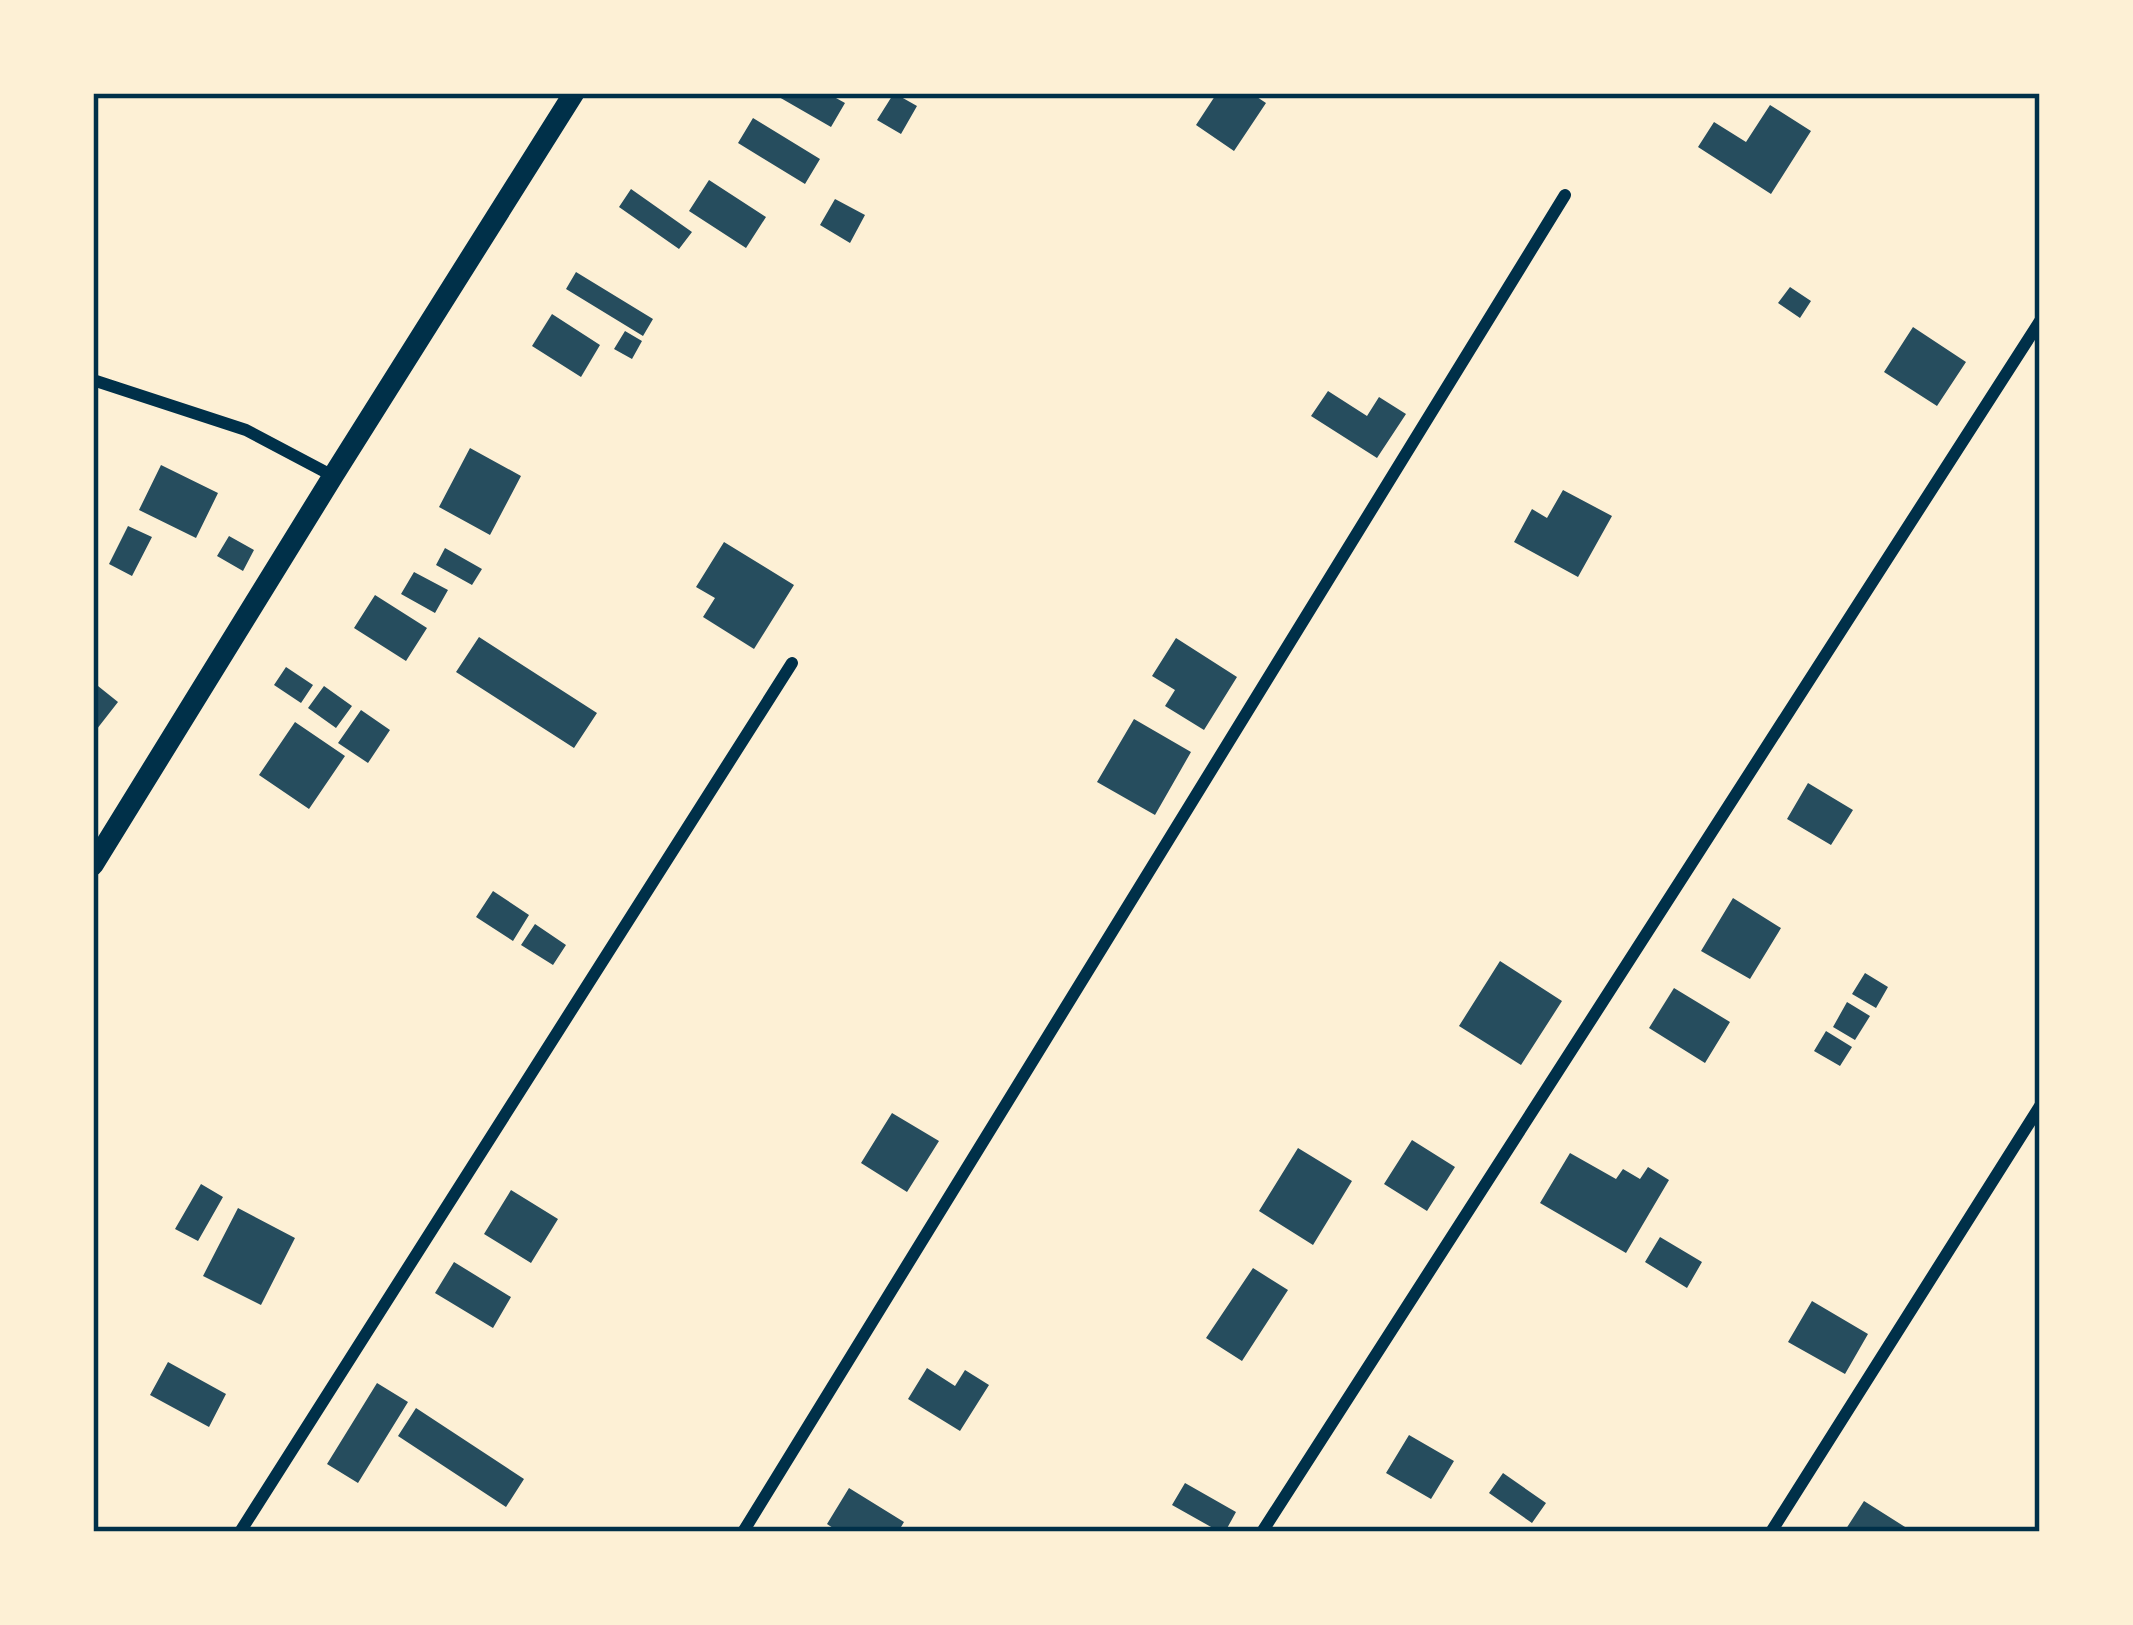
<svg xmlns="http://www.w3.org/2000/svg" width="2133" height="1625" font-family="'Exo 2',sans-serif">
<rect width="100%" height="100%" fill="#fdf0d5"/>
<!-- building -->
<path fill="#264d5e" d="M772,93h55l18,10 -14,24z
M894,93l23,13 -16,28 -24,-14z
M1217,93h34l15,10 -32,48 -38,-26z
M1770,105l41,26 -40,63 -73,-47 16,-25 32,20z
M753,118l67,41 -15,25 -67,-41z
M709,180l57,37 -20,31 -57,-37z
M631,189l61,43 -13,17 -60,-42z
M835,199l30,16 -15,28 -30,-18z
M576,272l77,47 -10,17 -77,-47z
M1790,287l21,14 -11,17 -22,-15z
M552,314l48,31 -19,32 -49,-31z
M1913,327l53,35 -29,44 -53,-34z
M625,331l17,10 -10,18 -18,-10z
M1328,391l39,25 12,-19 27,17 -29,44 -66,-42z
M470,448l51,28 -31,59 -51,-28z
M161,465l57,28 -22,45 -57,-28z
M1563,490l49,26 -34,61 -64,-35 18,-33 15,9z
M128,526l24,11 -20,39 -23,-12z
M229,536l25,14 -11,21 -26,-15z
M724,542l70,43 -40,64 -51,-32 12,-19 -19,-11z
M445,548l37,21 -10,16 -36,-20z
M414,572l34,18 -13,23 -34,-19z
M375,595l52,33 -21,33 -52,-33z
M479,637l118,76 -23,35 -118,-76z
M1176,638l61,39 -33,53 -39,-24 10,-16 -23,-14z
M286,667l27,18 -12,18 -27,-18z
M98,686l20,16 -25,32v-42z
M324,686l28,20 -16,22 -28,-20z
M361,710l29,20 -22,33 -30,-20z
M1134,719l57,33 -36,63 -58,-33z
M295,722l50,34 -36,53 -50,-34z
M1808,783l45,27 -22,35 -44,-26z
M493,891l36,24 -16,26 -37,-24z
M1733,898l48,30 -31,51 -49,-28z
M535,924l31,21 -13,20 -32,-20z
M1500,961l62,40 -41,64 -62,-39z
M1865,973l23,14 -12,21 -24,-14z
M1674,988l56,34 -25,41 -56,-35z
M1847,1002l23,14 -15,24 -22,-13z
M1826,1031l26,16 -12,19 -26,-15z
M892,1113l47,28 -32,51 -46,-29z
M1412,1140l43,27 -28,44 -43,-27z
M1298,1148l54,33 -39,64 -54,-34z
M1570,1153l46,26 7,-10 17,10 8,-12 21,13 -43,73 -86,-50z
M201,1184l22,13 -25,44 -23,-12z
M511,1190l47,29 -27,44 -47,-29z
M238,1208l57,30 -34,67 -58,-29z
M1660,1237l42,25 -15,26 -42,-26z
M454,1262l57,35 -18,31 -58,-35z
M1253,1268l35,22 -46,71 -36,-23z
M1812,1301l56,33 -23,40 -57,-32z
M168,1362l58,32 -17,33 -59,-32z
M927,1368l28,18 10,-16 24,15 -29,46 -52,-32z
M377,1383l31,19 -50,81 -31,-19z
M416,1408l108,71 -18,28 -108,-71z
M1409,1435l45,26 -23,38 -45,-26z
M1503,1473l43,30 -14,20 -43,-30z
M1185,1483l51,29 -11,20h-5l-48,-27z
M849,1488l55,34 -6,10h-59l-12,-8z
M1864,1501l49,31h-69z"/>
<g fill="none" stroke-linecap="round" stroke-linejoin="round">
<!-- minor -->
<path stroke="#003049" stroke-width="12" d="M93,380l153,50 87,46
M240,1532l552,-869
M743,1532l822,-1337
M1262,1532l778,-1211
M1771,1532l269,-426"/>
<!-- tertiary -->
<path stroke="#003049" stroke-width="21" d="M93,865l240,-389 241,-383"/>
</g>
<!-- border -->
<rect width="2133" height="1625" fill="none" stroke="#fdf0d5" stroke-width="192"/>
<rect x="96" y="96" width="1941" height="1433" fill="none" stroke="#003049" stroke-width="4.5"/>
</svg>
